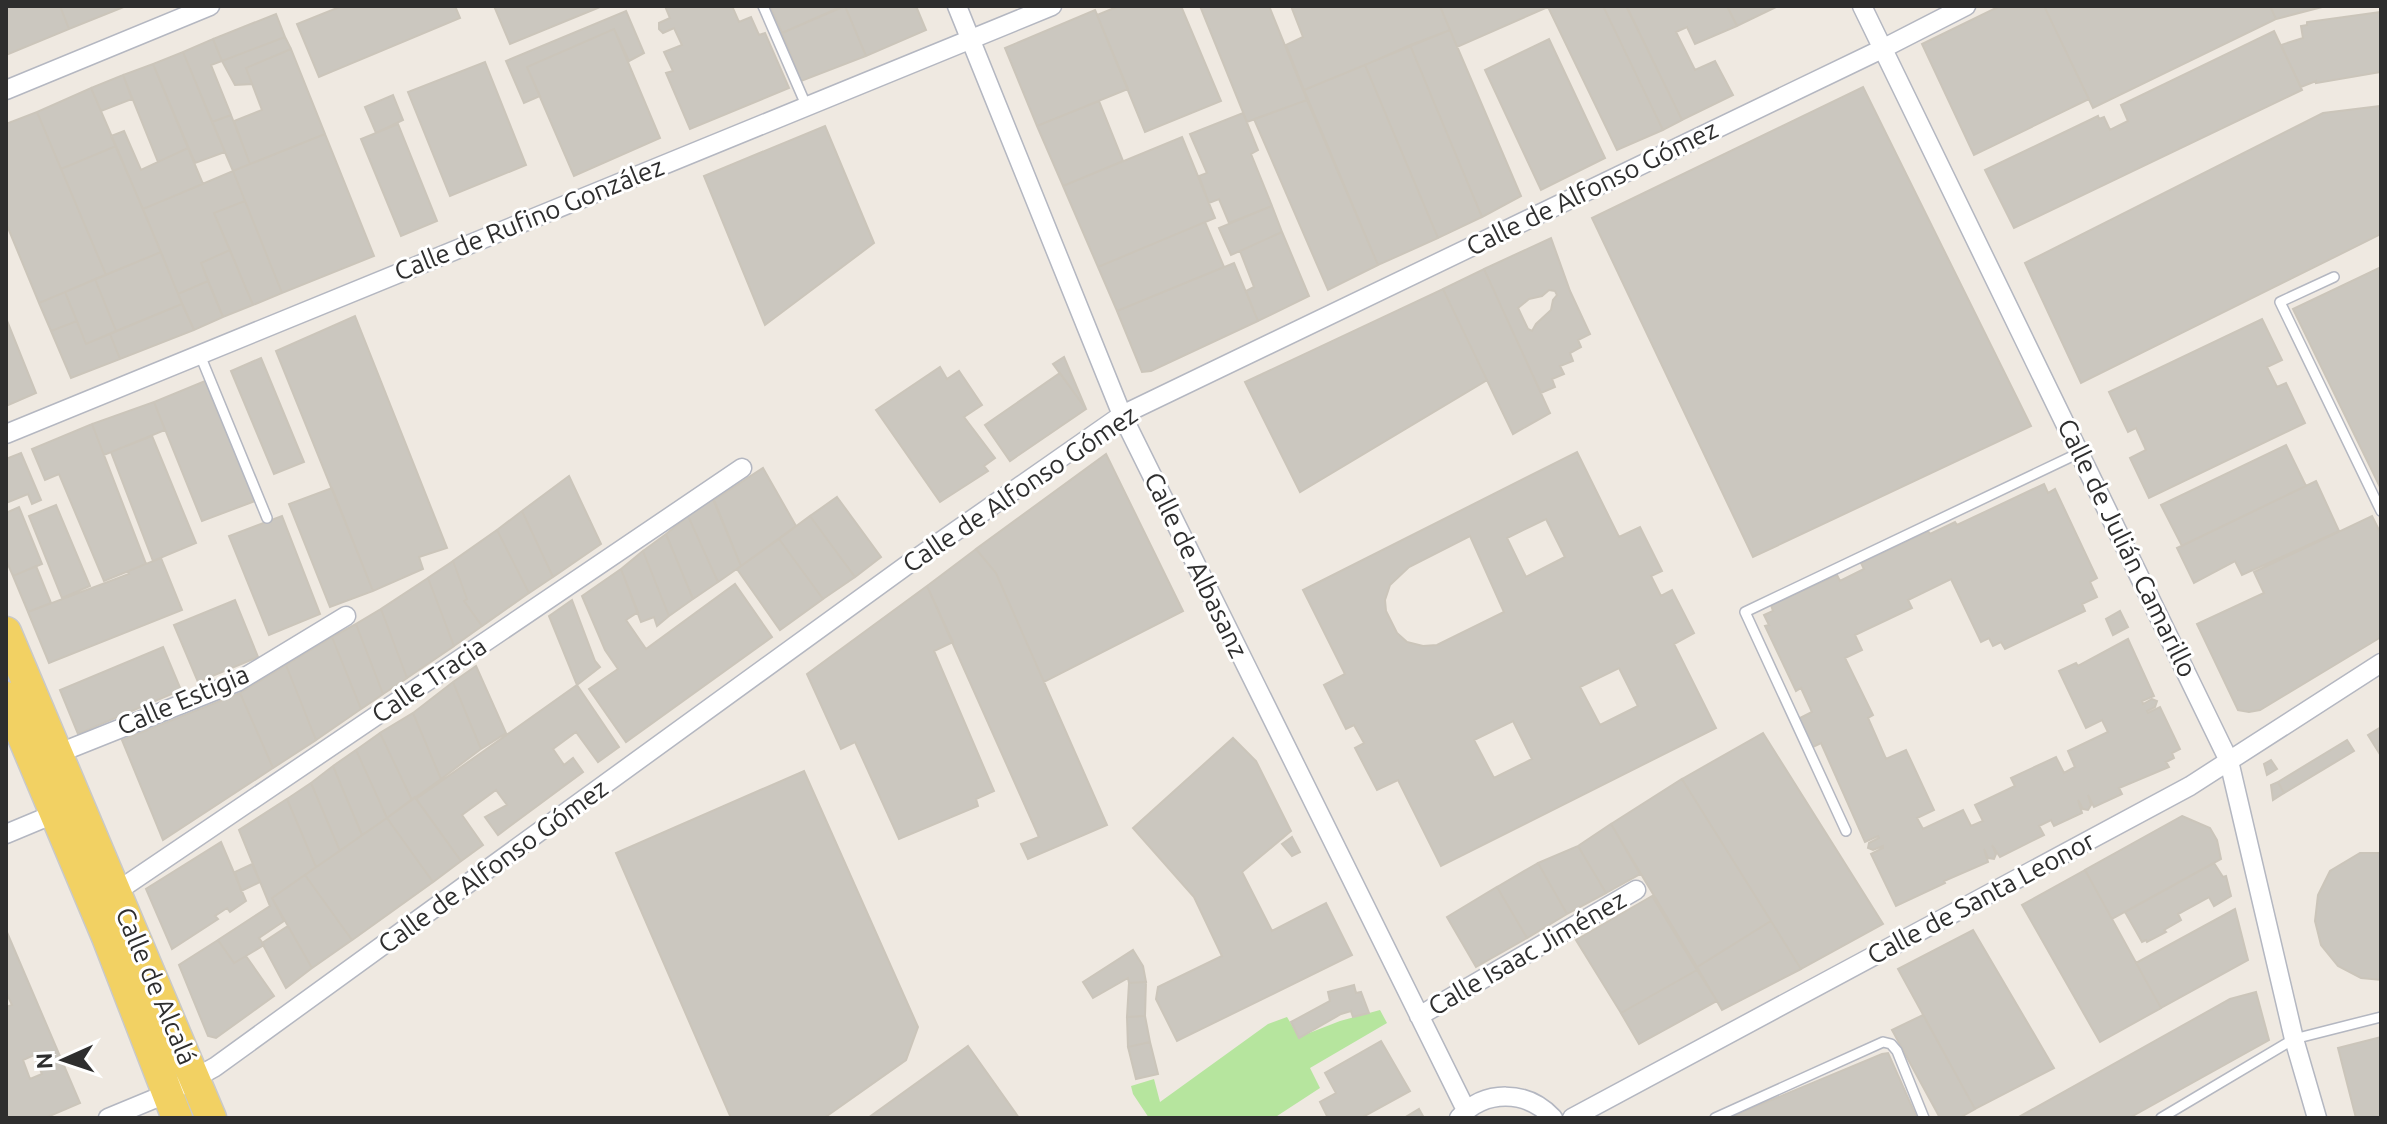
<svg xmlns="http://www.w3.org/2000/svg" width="2387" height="1124" font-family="Ubuntu,sans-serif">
<rect width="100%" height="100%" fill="#efe9e1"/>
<!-- green -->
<path fill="#b6e59e" d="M1380,1010l7,13 -77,45 10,20 -46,30h-125l-16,-24 -2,-8 23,-7 6,23 108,-78 19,-7 12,20 41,-16z"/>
<!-- building -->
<path fill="#cbc7bf" stroke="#cbc5ba" stroke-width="2" fill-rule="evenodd" d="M6,6h54l9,23 -63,26z
M60,6h66l-57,23z
M342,6h113l5,12 -141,59 -22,-53z
M494,6h106v1l-90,37z
M665,6h67l7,16 12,-5 8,18 6,-2 24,55 -99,41 -24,-56 7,-2 -9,-19 18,-7 -8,-17 -11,5 -4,-4v-6l11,-5z
M770,6h73l-61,27z
M845,6h71l10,24 -60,26z
M845,6l21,50 -65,25 -19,-48z
M1119,6h62l40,95 -76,31 -48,-117z
M1200,6h69l38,94 -60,22z
M1291,6h149l10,24 -146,60 -18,-45 17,-8z
M1440,6h110l-93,41z
M1603,6h23l56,114 -19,10z
M1603,6l60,124 -46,20 -69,-143z
M1630,6h97l10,20 -42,18 -8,-17 -11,5 19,38 20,-9 18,34 -51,25 -55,-113z
M1727,6h51l-41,20z
M2000,6h44l45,93 -115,56 -52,-111z
M2044,6h226l6,13 -183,89z
M2270,6h56l-50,13z
M1095,10l33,79 -91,37 -32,-78z
M626,11l18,42 -15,8 -15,-32 -87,38 13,29 -16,7 -18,-42z
M2381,12v60l-65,11v-2l-15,6 -20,-42 22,-7 -2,-12 6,-1v-3z
M276,14l9,23 -63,24 -9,-22z
M614,29l46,109 -86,38 -47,-109z
M1450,30l71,166 -39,21 -72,-172z
M2274,31l28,59 -288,138 -29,-58 113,-54 1,3 5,-2 6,13 18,-9 -7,-16z
M285,37l6,12 -45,19 6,16 -17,1 -13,-24z
M213,39l9,22 -11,4 20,50 -19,7 -29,-70z
M1549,39l56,119 -64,32 -56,-120z
M1410,45l72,172 -44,21 -73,-173z
M291,49l34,85 -75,30 -16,-43 28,-11 -16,-42z
M183,52l42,100 -30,11 -42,-99z
M485,62l41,103 -76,31 -42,-104z
M153,64l35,84 -30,14 -35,-87z
M1365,65l73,173 -60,27 -74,-175z
M123,75l9,24 -31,12 -10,-23z
M1863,87l168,339 -278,131 -161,-339z
M91,88l25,58 -55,23 -24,-57z
M393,95l10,25 -27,13 -11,-26z
M1307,100l71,165 -50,25 -74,-171z
M1099,101l24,60 -60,25 -26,-60z
M2381,106v128l-300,149 -56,-120 298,-150z
M37,112l69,163 -67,28 -33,-80v-99z
M1243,113l15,37 -7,4 21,52 -43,17 -10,-24 -10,4 -10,-27 8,-3 -17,-39z
M231,115l19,49 -17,7 -21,-49z
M398,124l39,97 -36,15 -40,-97z
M825,126l49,117 -109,82 -61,-149z
M124,131l17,39 47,-22 15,36 -60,25 -32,-73z
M325,134l49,122 -92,37 -49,-122z
M1182,137l33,81 -117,49 -35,-81z
M116,146l45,106 -55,23 -45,-106z
M233,171l12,30 -31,12 16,37 -29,13 7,18 -30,13 -35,-85z
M245,201l37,92 -29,12 -39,-92z
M1272,206l10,26 -51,23 -12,-27z
M1205,222l19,45 -107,44 -19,-44z
M1282,232l27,64 -51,25 -12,-30 8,-4 -14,-36z
M1551,238l19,53 20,43 -12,6 3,7 -11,6 3,8 -13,5 4,8 -12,5 3,8 -14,6 -57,-124zM1549,290l6,1 2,4 -4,5 -2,10 -15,14 -4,7 -4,-2 -10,-21 11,-9 13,-3z
M230,250l23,55 -30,12 -22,-54z
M161,252l21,52 -66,27 -21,-52z
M1234,263l24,58 -107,50 -9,1 -25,-61z
M2381,267v222l-88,-180z
M1484,269l66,144 -37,21 -70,-145z
M95,279l21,52 -30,13 -21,-52z
M208,281l15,36 -29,13 -16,-36z
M1443,289l44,91 -187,112 -55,-110z
M65,292l12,29 -26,10 -12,-28z
M182,304l12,26 -74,29 -10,-25z
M355,316l92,232 -28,9 4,12 -50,22 -97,-240z
M6,318l30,75 -30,13z
M2262,319l20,41 -15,7 10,20 9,-4 19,40 -156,75 -19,-40 16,-8 -10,-22 -8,4 -19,-40z
M77,321l9,23 24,-10 10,25 -49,19 -20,-47z
M1064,357l22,52 -33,-45z
M261,358l43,104 -30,12 -43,-103z
M940,367l7,12 12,-8 23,34 -18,12 31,41 -11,8 4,5 -48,31 -64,-92z
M1060,373l26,36 -76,52 -25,-36z
M205,381l50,120 -53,20 -48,-119z
M154,402l11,28 -61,25 -12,-31z
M92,424l54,140 -42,17 -45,-107 -14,6 -13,-31z
M152,436l44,107 -43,18 -42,-109z
M2286,445l20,41 -124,60 -21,-41z
M1577,452l42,85 21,-10 22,44 -11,5 10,20 11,-6 22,43 -20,11 42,84 -275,138 -43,-86 -21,10 -22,-42 9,-5 -10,-18 -8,4 -22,-44 21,-11 -42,-84zM1546,519l19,38 -39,20 -19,-39zM1470,536l34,76 -67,33 -14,1 -16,-4 -10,-9 -11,-22 -1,-11 5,-15 19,-18zM1619,668l19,38 -38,19 -20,-38zM1513,721l19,38 -38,19 -20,-38z
M21,453l20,47 -9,4 -4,-10 -22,9v-44z
M1106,454l77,157 -139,71 -48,-109 -20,-24z
M763,468l33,58 -55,40 -27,-66z
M569,476l32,68 -48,33 -31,-66z
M2316,481l23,50 -97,44 -7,-14 -41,22 -17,-35z
M2044,484l4,9 7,-4 42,89 -7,4 7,15 -15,7 3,7 -80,38 -4,-7 -8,4 -4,-8 -8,4 -30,-63 -43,21 4,8 -57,27 7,15 -17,8 28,57 -5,3 18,41 20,-9 28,60 -17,8 6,11 40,-19 8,16 12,-5 -8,-16 40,-19 -4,-8 45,-21 8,16 11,-6 -7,-16 40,-19 -6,-12 -16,8 -27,-57 17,-8 2,3 50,-27 26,57 -12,5 1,3 9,-5 5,2 -2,6 -8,4 1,2 12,-6 20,42 -8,4 2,5 -8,4 3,5 -50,21 3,6 -28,13 -6,-12 3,10 -3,5 -5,-1 -5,-9 4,13 -28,13 -3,-6 -12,6 5,9 -44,22 -8,-12 4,9 -2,5 -6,-1 -4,-9 4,13 -44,19 1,2 -49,23 -25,-52 12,-6v-2l-10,4 -5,-2 1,-5 10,-5 -1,-2 -13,6 -44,-99 -10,5 -13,-29 14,-7 -11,-24 -5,3 -31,-65 4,-1 -5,-10 9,-4 -2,-6 66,-30 3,6 24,-12 -3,-6 67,-32 2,3 25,-12 2,3z
M332,488l41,103 -43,16 -41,-103z
M712,497l29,69 -23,16 -30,-66z
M837,497l44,60 -26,20 -45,-61z
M56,505l34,81 -28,12 -33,-82z
M19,507l23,57 -29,12 -7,-16v-47z
M522,511l31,66 -24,16 -32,-63z
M282,516l38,98 -51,21 -40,-99z
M688,516l30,66 -25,17 -27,-65z
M810,516l45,61 -32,22 -44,-60z
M2372,516l9,18v103l-121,73 -11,2 -11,-2 -41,-86 67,-31 -10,-21z
M497,530l32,63 -47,33 -18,-25 3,-2 -14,-38z
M666,534l27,65 -24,17 -26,-65z
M779,539l44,60 -43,31 -43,-61z
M976,549l20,24 111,252 -79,34 -7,-15 18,-7 -112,-251z
M643,551l26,65 -12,10 -3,-9 -13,5 -20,-53z
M161,558l21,52 -133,53 -21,-51 101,-38 -1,-3z
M453,561l14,38 -3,2 18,25 -28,20 -26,-68z
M36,566l15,37 -23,9 -15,-36z
M621,569l17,43 -12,8 20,29 89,-65 37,53 -146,105 -37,-53 29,-20 -13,-19 -23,-54z
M428,578l26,68 -47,32 -26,-69z
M927,586l26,56 -19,9 60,140 -18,8 2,7 -79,33 -44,-97 -14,7 -34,-75z
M235,600l23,57 -60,25 -24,-57z
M572,600l23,61 5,6 -23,18 -28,-69z
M381,609l26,69 -24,16 -27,-70z
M2120,611l8,16 -15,8 -7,-16z
M356,624l27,70 -22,15 -29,-72z
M332,637l29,72 -45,31 -30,-75z
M163,647l18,43 -103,44 -18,-44z
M286,665l30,75 -43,28 -33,-75z
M476,666l30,67 -25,16 -28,-67z
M453,682l28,67 -40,30 -28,-66z
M577,685l42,62 -21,15 -22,-30 -23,17 11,16 9,-7 10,14 -85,63 -13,-18 22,-12 -11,-15 -34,25 21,30 -22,16 -45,-62z
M240,693l33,75 -110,72 -41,-100z
M413,713l28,66 -29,21 -32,-67z
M2381,727v29l-13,-21z
M380,733l32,67 -25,18 -31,-68z
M1763,733l120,191 -82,45 -119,-190z
M1233,738l23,23 35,70 -49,41 30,59 54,-28 26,52 -175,86 -21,-42 2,-12 64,-31 -28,-59 -61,-69z
M2347,740l7,11 -70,42 -6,-11z
M356,750l31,68 -25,17 -29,-69z
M2271,760l6,9 -10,6 -3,-11z
M333,766l29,69 -22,16 -29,-68z
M804,771l114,256 -12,33 -82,58h-93l-115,-265z
M1682,779l89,142 -74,46 -86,-143z
M2278,782l6,11 -11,7 -2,-15z
M311,783l29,68 -24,16 -29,-68z
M415,797l46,64 -28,21 -46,-64z
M287,799l29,68 -44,31 12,23 -25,17 5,7 -30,18 -16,-23 52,-34 -31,-76z
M2182,816l28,12 7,12 4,19 -109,60 -27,-49z
M387,818l46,64 -81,58 -47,-65z
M1611,824l29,50 -34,19 -28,-47z
M1292,837l8,15 -8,4 -10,-12z
M221,842l25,59 -16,11 -3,-4 -12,8 3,3 -46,30 -26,-60z
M1578,846l28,47 -39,21 -29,-51z
M2360,853h21v127l-20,-2 -23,-12 -17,-21 -6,-24 3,-26 12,-24z
M1538,863l29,51 -40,24 -30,-51z
M2214,863l9,14 3,-1 5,20 -17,10 -5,-9 -31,17 3,6 -17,10 2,2 -19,10 -1,-2 -4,2 -17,-30z
M252,864l8,18 -19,9 -6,-19z
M2085,870l76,138 -61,34 -78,-137z
M305,875l47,65 -40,28 -40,-70z
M1497,887l30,51 -51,29 -29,-50z
M1652,896l45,74 -76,43 -45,-73z
M2235,909l13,51 -87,48 -25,-45z
M1771,921l30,48 -79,41 -25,-43z
M288,926l24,42 -26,20 -24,-45z
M6,930l74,173 -35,15h-39v-8l2,-1 -2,-6v-96l6,-2 -6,-13zM34,1055l8,19 -12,5 -7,-19z
M1973,930l81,138 -79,41 -77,-140z
M218,940l16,23 12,-7 28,40 -58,42 -8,-2 -29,-71z
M1133,950l10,16 3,16 -17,1 -1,-5 -35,20 -10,-16z
M1697,970l20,31 -78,43 -18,-31z
M1146,982l-1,34 -18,1 2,-34z
M1354,985l2,8 5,-1 8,21 -16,4 -2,-6 -10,3 -42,24 -8,-16 39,-21 -2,-9z
M2256,992l13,48 -140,78h-112l213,-119z
M1923,1015l52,94 -16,9h-19l-48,-88z
M1145,1016l5,26 -22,5 -1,-30z
M2381,1037v81h-25l-18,-70z
M1381,1041l29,50 -49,27h-33l-8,-16 16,-9 -11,-20z
M1150,1042l8,32 -22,5 -8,-32z
M968,1046l51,72h-151z
M1888,1053l29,65h-189l154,-64z
M1419,1109l5,9h-20z"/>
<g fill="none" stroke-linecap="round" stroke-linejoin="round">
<defs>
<path id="lane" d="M763,6l43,99
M2334,277l-54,25 101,209
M200,355l67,163
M1846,831l-101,-219 336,-160
M1715,1118l168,-76 8,2 6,7 27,67
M2161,1118l133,-79 87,-22"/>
<path id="street" d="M957,6l165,409 344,695
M1862,6l367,755 65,278 23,79
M6,90l204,-84
M6,434l1046,-428
M59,753l178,-71 109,-66
M6,834l48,-20 9,-1
M111,900l5,-8 626,-424
M1419,1016l217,-126
M108,1118l58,-24 49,-27 692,-502 215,-150 760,-366 84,-43
M1459,1118c26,-29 68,-28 94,0
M1572,1118l618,-332 191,-123"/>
<path id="primary" d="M6,632l205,486
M6,697l101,240 70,181"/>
</defs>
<!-- lane casing -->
<use href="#lane" stroke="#b4b7c1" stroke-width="12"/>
<!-- street casing -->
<use href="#street" stroke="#b4b7c1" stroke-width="21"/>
<!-- primary casing -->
<use href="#primary" stroke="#c9c9c9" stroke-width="33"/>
<!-- lane -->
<use href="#lane" stroke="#fff" stroke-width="9"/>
<!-- street -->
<use href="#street" stroke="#fff" stroke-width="18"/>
<!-- primary -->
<use href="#primary" stroke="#f2d163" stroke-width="30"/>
</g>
<g text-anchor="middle" stroke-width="6" stroke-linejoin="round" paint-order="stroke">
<!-- street labels -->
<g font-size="26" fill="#2e2e2e" stroke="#fff">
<text transform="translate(1592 188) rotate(-26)" y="9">Calle de Alfonso Gómez</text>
<text transform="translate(529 219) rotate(-22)" y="9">Calle de Rufino González</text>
<text transform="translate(1020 489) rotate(-34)" y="9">Calle de Alfonso Gómez</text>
<text transform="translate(2127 548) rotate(64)" y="9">Calle de Julián Camarillo</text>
<text transform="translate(1196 565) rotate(64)" y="9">Calle de Albasanz</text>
<text transform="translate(429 680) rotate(-34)" y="9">Calle Tracia</text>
<text transform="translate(183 700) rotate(-23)" y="9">Calle Estigia</text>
<text transform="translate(493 866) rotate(-36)" y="9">Calle de Alfonso Gómez</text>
<text transform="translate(1981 898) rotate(-28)" y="9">Calle de Santa Leonor</text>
<text transform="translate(1527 953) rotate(-30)" y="9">Calle Isaac Jiménez</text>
<text transform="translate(156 986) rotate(67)" y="9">Calle de Alcalá</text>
</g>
</g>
<!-- border -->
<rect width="2387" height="1124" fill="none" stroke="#2e2e2e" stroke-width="16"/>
<!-- north arrow -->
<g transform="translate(64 1060) rotate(267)" stroke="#ffffff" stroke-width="6" paint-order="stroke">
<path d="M0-6L14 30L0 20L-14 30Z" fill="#2e2e2e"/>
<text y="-12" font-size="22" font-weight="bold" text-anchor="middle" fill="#2e2e2e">N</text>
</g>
</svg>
